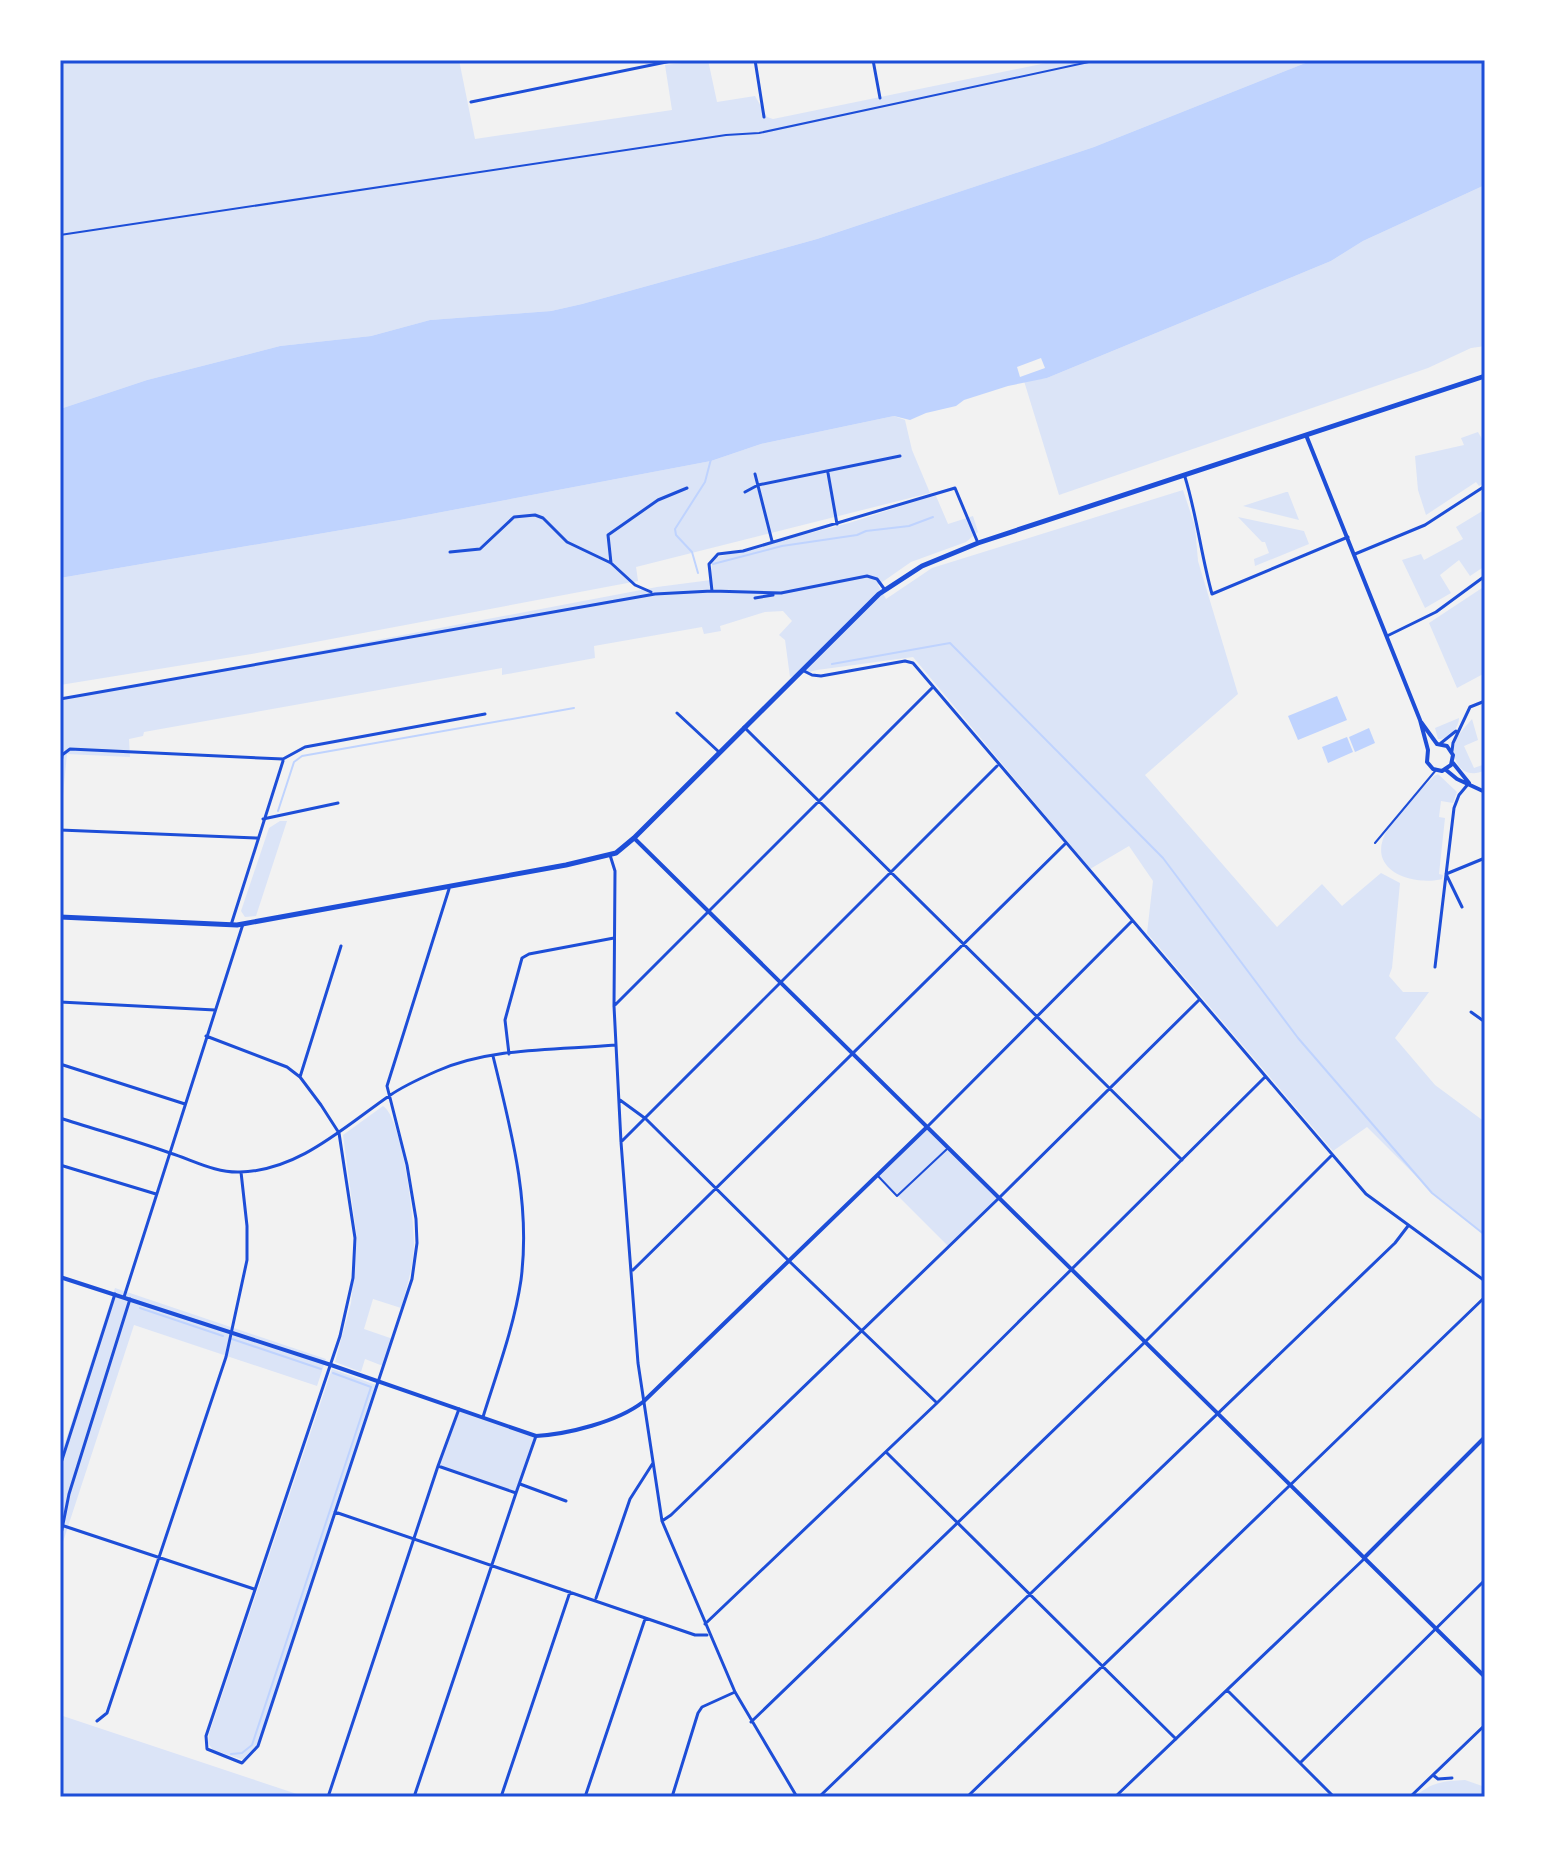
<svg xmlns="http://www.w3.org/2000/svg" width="1545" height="1857" font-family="'Sofia Sans Condensed',sans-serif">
<rect width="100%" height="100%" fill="#f2f2f2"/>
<!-- green -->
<path fill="#dbe4f7" d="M60,60h399l16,79 197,-29 -7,-45 43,-5 9,42 38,-6 12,21 6,2 288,-59h252l-219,87 -277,92 -235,65 -31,7 -121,9 -59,16 -91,10 -133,34 -87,29z
M1485,185v161l-14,2 -43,20 -369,127 -35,-114 23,-3 284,-117 32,-20z
M894,416l11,4 7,30 18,43 -294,74 2,14 -381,72 -197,32v-107l340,-58 311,-59 50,-17z
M1478,432l7,12v39l-6,3 -3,-4 -50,33 -8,-25 -3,-34 49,-11 -3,-7z
M1183,490l12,36 3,35 40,133 -93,81 132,152 45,-43 20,22 39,-33 19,10 -8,85 -3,8 14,16h26l-34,46 40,47 50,37v114l-50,-41 -68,-68 -34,24 -186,-218 6,-52 -24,-35 -39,23 -177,-212 -96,13 -27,7 -5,-37 -6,-5 13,-14 -9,-10 -18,1 -45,14 1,5 -17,3 -2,-7 -108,19 1,12 -93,17v-7l-358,64 -1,4 -14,3 1,18 -63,-3 -7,72v-126l597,-113 54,-7 1,-20 6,-3 131,-34 80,-26 7,-1 12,28 25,-8 5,16 -12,10 -55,20 -33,23 8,14 46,-31z
M1288,492l11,28 -56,-14 43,-14z
M1484,510l1,56 -15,10 -11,-16 -19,15 11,18 -26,15 -23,-48 19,-6 3,6 39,-21 -7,-12z
M1238,517l66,14 5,13 -54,22 -1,-7 15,-6 -4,-11h-3z
M1485,586v87l-28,15 -28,-65z
M1459,718c0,10 -11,22 -21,21l-3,-11z
M1472,719l6,21 -14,6 10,22 11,-4v6c-19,10 -33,-5 -31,-24 2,-10 12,-20 18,-27z
M1438,774l19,18 -4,11 -12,-2 -2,16 6,1 -6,56 4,1 -1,4c-14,4 -36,1 -48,-7 -39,-27 21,-74 40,-96z
M280,821h7l-31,95 -11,1 -4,-6 28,-83z
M383,1106c19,11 32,116 31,140 -1,21 -7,41 -13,62l-28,-9 -9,30 29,10 -10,27 -18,-7 -4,13 -26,-10 16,-59 6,-64 -14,-104z
M927,1127l72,71 -50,49 -72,-72z
M115,1288l211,71 -9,27 -183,-61 -74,226v-93z
M332,1369l44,16 -119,361 -13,14 -31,-10 -5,-7 1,-9z
M459,1409l77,27 -20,57 -78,-27z
M60,1715l246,82h-246z
M1465,1780l20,7v10h-70c16,-15 29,-16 50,-17z"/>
<!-- water -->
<path fill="#bfd3fe" d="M1313,60h172v125l-122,56 -32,20 -284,117 -39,8 -44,14 -8,6 -30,7 -16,7 -16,-4 -133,28 -50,17 -311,59 -340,58v-169l87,-29 133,-34 91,-10 59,-16 121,-9 31,-7 235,-65 277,-92z
M1337,696l10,24 -49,20 -10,-24z
M1369,728l6,15 -20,9 -6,-15z
M1347,737l6,15 -25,11 -6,-16z"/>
<!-- pier -->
<path fill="#f2f2f2" d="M1041,358l4,10 -25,9 -3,-10z"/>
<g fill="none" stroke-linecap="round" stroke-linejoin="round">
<!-- stream -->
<path stroke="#bfd3fe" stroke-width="2" d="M713,564l69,-18 75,-11 9,-4 43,-5 24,-9
M698,573l-6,-21 -16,-17 -1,-6 30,-47 6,-23
M832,664l118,-21 213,215 135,180 134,155 53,42
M278,811l16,-49 8,-6 272,-48
M140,1308l83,28
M232,1339l89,30
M333,1373l38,14
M231,1754l11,-1 10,-8 119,-358"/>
<!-- service -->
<path stroke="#1d4ed8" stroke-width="2" d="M60,235l666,-100 33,-2 339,-73
M1375,843l61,-73
M877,1175l20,21 50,-47"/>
<!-- minor -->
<path stroke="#1d4ed8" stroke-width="3" d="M755,60l9,57
M873,60l7,38
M471,102l205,-42
M828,473l9,51
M755,474l17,67
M1185,477c12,39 16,78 27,117l136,-57
M745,492l13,-7 142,-29
M450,552l30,-3 34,-32 21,-2 8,3 24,24 44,21 24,22 16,7
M1355,554l70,-29 60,-39
M611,563l-3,-28 50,-35 29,-12
M712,591l-3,-27 9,-10 25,-3 212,-63 23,55
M781,593l86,-17 10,3 8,11
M755,598l18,-3
M1387,636l49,-24 49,-36
M802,670l10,5 9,1 84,-15 8,2 453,531 119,87
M60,699l595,-105 57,-3 70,2
M677,713l42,39
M744,727l438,433
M1441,743l15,-12
M1452,751l1,-8 17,-36 15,-6
M60,773l2,-18 8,-6 213,10 22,-12 180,-33
M263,819l75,-16
M60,830l197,8
M610,855l5,16 -1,135 7,136 17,221 24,158 73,171 62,105
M1462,907l-16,-33 39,-16
M231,925l52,-164
M1435,967l19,-159 5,-13 10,-12
M60,1002l155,8
M614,1006l319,-319
M1471,1012l14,10
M206,1036l81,31 13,10 21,28 18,28 16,105 -2,40 -13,58 -134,400 1,13 35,14 16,-17 154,-467 5,-36 -1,-24 -9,-54 -20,-79 62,-197
M509,1054l-4,-34 17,-62 7,-4 85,-16
M60,1064l125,40
M300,1077l41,-131
M620,1100l26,19 143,142 148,142
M60,1118c37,12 74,22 110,35 23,7 45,20 70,19 58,-1 104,-45 149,-76 14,-10 32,-18 48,-25 55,-24 121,-21 179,-26
M927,1127l205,-206
M621,1142l376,-376
M60,1165l96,29
M633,1270l433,-427
M124,1297l119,-373
M459,1409l-21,57 78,27 20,-57
M483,1417c14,-45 31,-90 38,-137 10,-77 -10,-150 -28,-224
M886,1452l290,287
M60,1466l55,-172
M520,1484l46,17
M335,1512l360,123h12
M662,1521l9,-6 328,-317 200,-198
M64,1526l190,63
M60,1539l9,-45 61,-195
M596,1598l34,-99 23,-36
M705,1624l232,-221 328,-326
M1227,1690l107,107
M97,1721l10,-8 119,-356 21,-97v-34l-6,-54
M751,1722l394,-380 187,-187
M1300,1763l185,-183
M1433,1775l5,4 14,-1
M328,1797l110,-331
M414,1797l102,-304
M501,1797l69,-205
M585,1797l60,-178
M672,1797l26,-84 4,-6 33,-15
M819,1797l576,-554 13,-17
M967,1797l518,-500
M1115,1797l249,-238
M1410,1797l75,-72"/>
<!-- tertiary -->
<path stroke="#1d4ed8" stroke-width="4" d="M1306,435l114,285 8,30 -1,12 6,7 9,2 9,-6 2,-10 -6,-9 -10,-2
M1421,722l16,22
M1453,763l16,20
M1446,770l11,9 28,13
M634,838l851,839
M60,1277l271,88 205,71c32,-2 81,-14 107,-34l283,-274
M1364,1558l121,-121"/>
<!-- secondary -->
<path stroke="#1d4ed8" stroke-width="5" d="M60,917l177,8 329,-60 50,-12 18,-15 245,-244 43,-28 56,-23 507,-167"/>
</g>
<!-- border -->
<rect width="1545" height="1857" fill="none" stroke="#ffffff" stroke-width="124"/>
<rect x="62" y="62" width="1421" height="1733" fill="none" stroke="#1d4ed8" stroke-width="3"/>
</svg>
